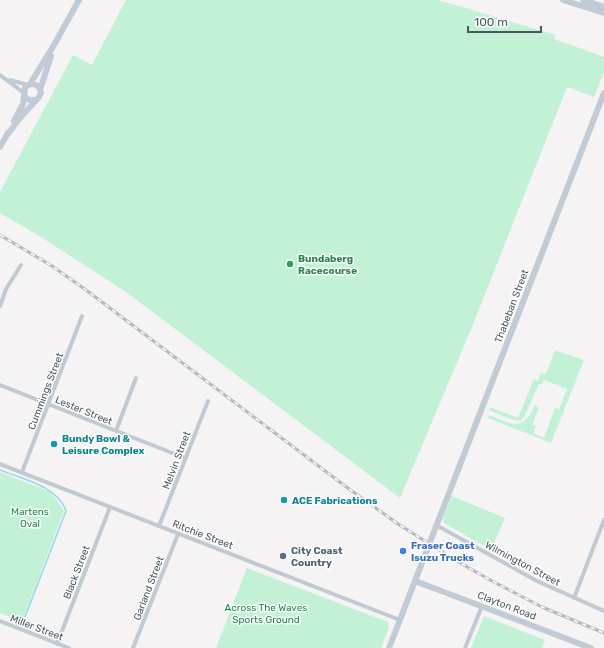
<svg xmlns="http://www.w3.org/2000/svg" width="604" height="648" font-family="Rubik,sans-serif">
<rect width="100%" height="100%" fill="#f5f3f3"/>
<!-- green -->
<path fill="#c3f1d5" d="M126,0h312l118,35 -2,4 50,18v15l-10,25 -27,-10 -93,235 -74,176 -274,-206 -85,-55 -41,-24v-21l73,-137 19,10z
M555,350l29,10 -33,83 -63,-25 1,-3c24,9 33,18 46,-10l4,3 -7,17 4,1 -3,7 11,5 11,-30 4,1 8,-20 -23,-9 -2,4h-3l-15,33 -4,4 -10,-2 -21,-9 1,-3 28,11 16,-39 4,2 3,-8 5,1z
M0,472l48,19 5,4 11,16 -42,111 -22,-9z
M452,496l53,22 -14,32 -47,-27 -1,-5z
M247,568l141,54 1,6 -8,20h-165z
M484,616l61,24 -3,8h-71z"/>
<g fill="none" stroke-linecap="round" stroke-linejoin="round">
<!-- stream -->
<path stroke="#90daee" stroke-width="1.5" d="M0,470c22,9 58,16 66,41l-43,111"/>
<!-- street -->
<path stroke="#c1cad2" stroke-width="4" d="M0,75l24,18
M10,80l18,5
M0,306l6,-17 15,-24
M0,385l185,73
M116,431l20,-53
M0,464l400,156
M22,472l60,-156
M436,525l101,56 67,30
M159,526l49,-125
M574,598l30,-78
M0,621l69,27
M57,644l53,-137
M133,648l45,-114
M465,648l17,-42"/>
<!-- secondary -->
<path stroke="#c1cbd6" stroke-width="6" d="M563,0l41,13
M583,0l21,7
M30,84l24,-39 25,-45
M40,90l11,-34
M14,121l9,-17 1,-8
M7,135l13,-17 19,-21 2,-4 -2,-6c-5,-4 -10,-4 -14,1l-1,8 5,4h6
M0,147l8,-14
M415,581l176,67
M389,648l215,-555"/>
<defs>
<path id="rail" d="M0,235l52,31 34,24 259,196 53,38 57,36 37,21 50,26 62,26"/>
</defs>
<!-- rail casing -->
<use href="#rail" stroke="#b5b8bd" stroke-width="3"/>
<!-- rail -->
<use href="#rail" stroke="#fff" stroke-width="1.5" stroke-dasharray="4.5" stroke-linecap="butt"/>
</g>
<!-- markers -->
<circle fill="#2e9e5b" stroke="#fff" stroke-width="1.5" cx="290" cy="264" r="4"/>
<g fill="#0f9aa8" stroke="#fff" stroke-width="1.5">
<circle cx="54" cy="444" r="4"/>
<circle cx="284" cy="500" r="4"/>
</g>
<circle fill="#3f7fe0" stroke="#fff" stroke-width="1.5" cx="403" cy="551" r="4"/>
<circle fill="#5c6f8a" stroke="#fff" stroke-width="1.5" cx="283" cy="556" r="4"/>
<g text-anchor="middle" stroke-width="3" stroke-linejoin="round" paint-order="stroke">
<!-- leisure labels -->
<g font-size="10" font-weight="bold" fill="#27864d" stroke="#fff" text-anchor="start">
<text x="298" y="262">Bundaberg<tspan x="298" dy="12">Racecourse</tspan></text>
</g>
<!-- street labels -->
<g font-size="10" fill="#4a5661" stroke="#fff">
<text transform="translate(511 306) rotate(-69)" y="4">Thabeban Street</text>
<text transform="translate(45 391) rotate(-69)" y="4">Cummings Street</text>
<text transform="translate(84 410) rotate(22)" y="4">Lester Street</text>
<text transform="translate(176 460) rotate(-69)" y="4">Melvin Street</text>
<text transform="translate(203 534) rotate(21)" y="4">Ritchie Street</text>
<text transform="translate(523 563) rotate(28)" y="4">Wilmington Street</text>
<text transform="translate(76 572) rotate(-69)" y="4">Black Street</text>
<text transform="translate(148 588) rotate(-69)" y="4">Garland Street</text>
<text transform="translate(507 605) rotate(21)" y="4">Clayton Road</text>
<text transform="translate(37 627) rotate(21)" y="4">Miller Street</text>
</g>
<!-- culture labels -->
<g font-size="10" font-weight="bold" fill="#0d838f" stroke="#fff" text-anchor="start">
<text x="62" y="442">Bundy Bowl &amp;<tspan x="62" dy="12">Leisure Complex</tspan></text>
<text x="292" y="504">ACE Fabrications</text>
</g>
<!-- park labels -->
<g font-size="10" fill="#17864f" stroke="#fff">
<text x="30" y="515">Martens<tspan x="30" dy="12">Oval</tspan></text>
<text x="266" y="611">Across The Waves<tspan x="266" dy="12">Sports Ground</tspan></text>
</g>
<!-- shop labels -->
<g font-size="10" font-weight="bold" fill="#366cbe" stroke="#fff" text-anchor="start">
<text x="411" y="549">Fraser Coast<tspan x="411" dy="12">Isuzu Trucks</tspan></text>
</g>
<!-- service labels -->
<g font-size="10" font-weight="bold" fill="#4e5e75" stroke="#fff" text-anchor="start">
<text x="291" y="554">City Coast<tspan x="291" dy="12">Country</tspan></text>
</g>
</g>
<!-- scale -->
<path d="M468 26v6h73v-6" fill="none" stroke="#4a5661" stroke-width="2"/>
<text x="474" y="26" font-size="12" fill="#4a5661" stroke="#ffffff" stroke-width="3" paint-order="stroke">100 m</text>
</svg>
